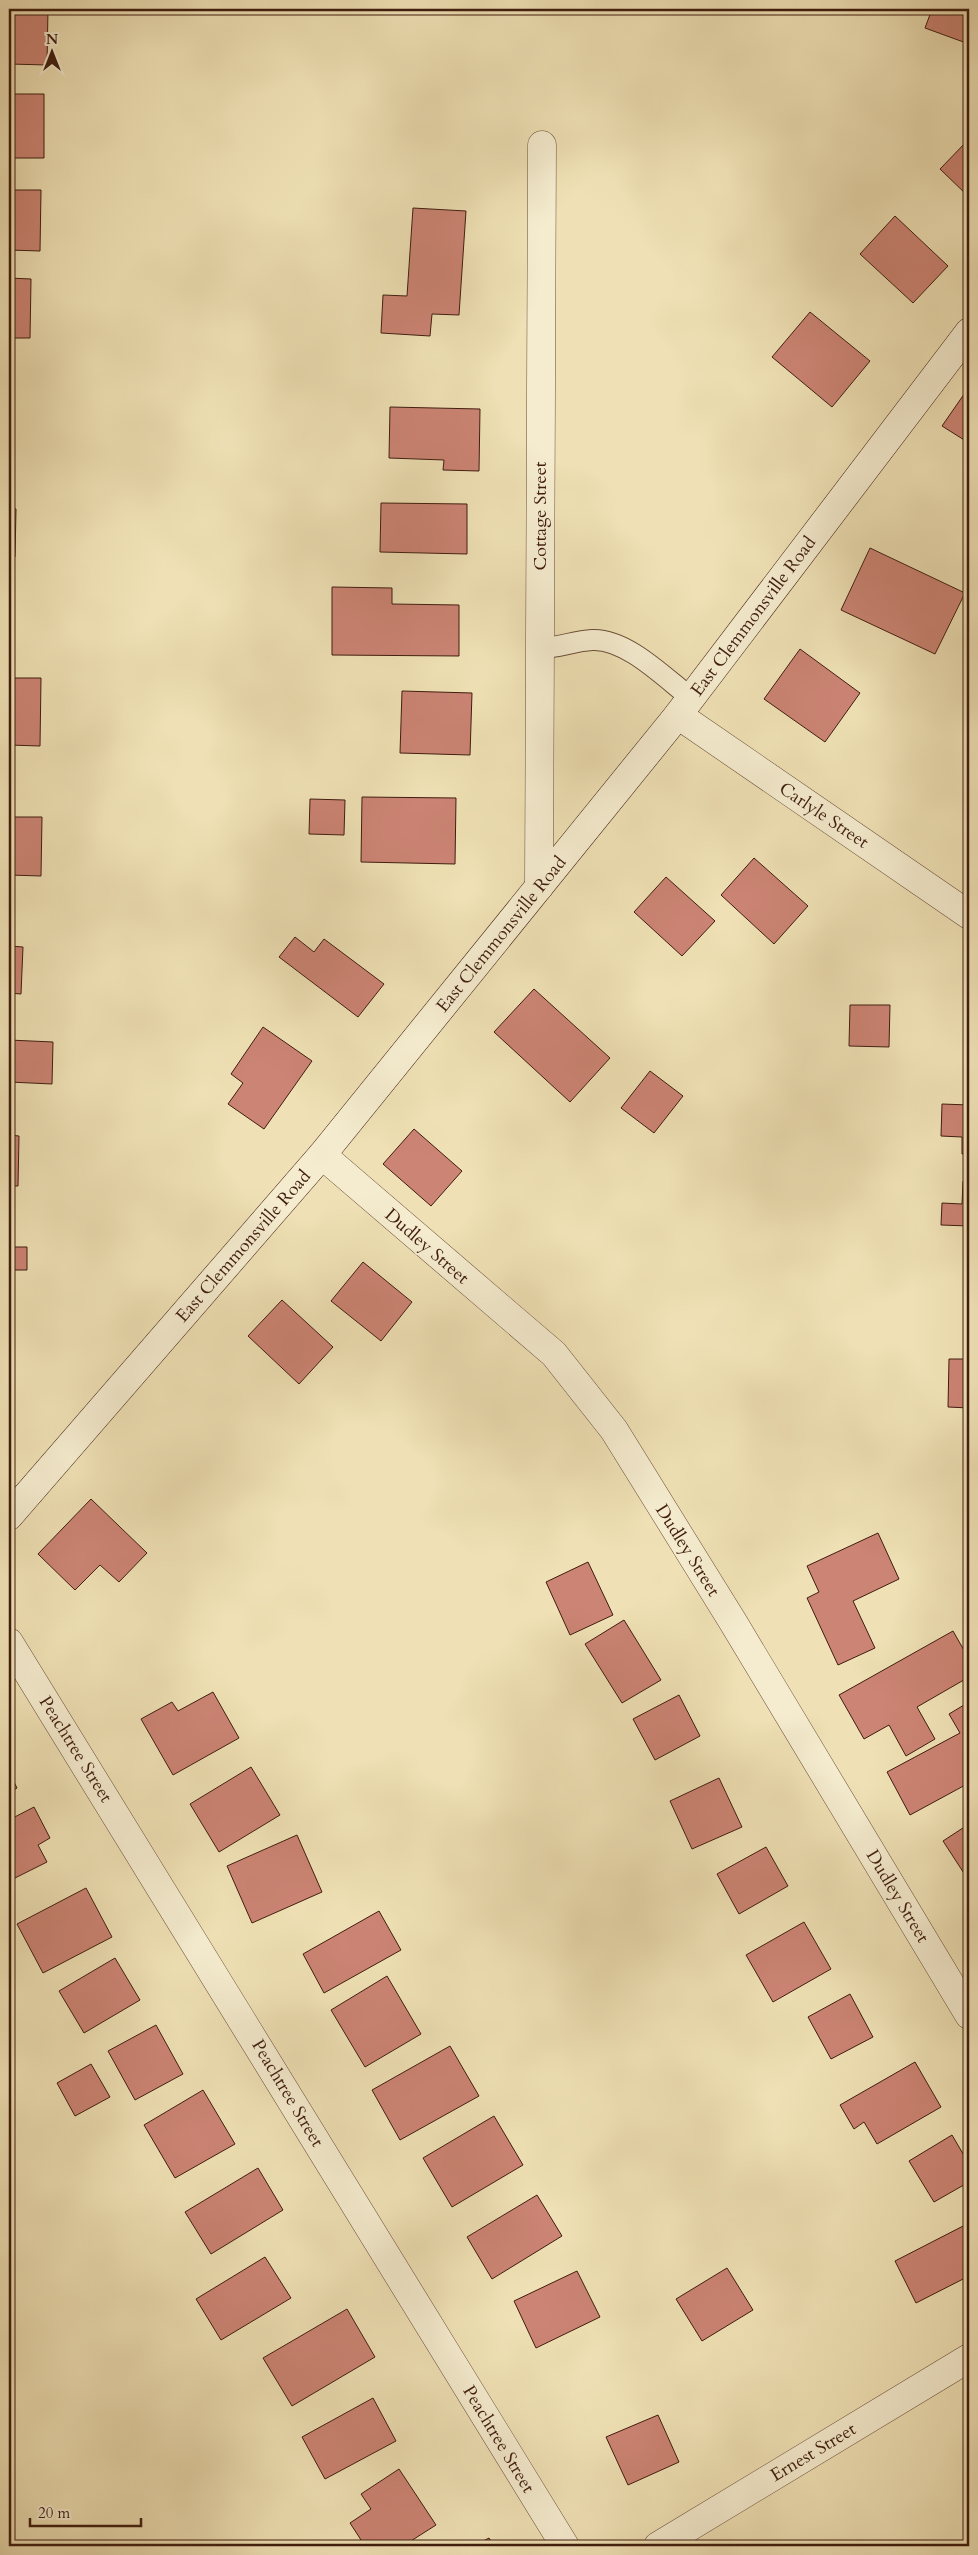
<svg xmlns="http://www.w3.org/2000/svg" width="978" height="2555" font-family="Cardo,serif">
<rect width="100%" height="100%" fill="#efe1b5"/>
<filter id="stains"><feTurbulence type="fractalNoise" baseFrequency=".004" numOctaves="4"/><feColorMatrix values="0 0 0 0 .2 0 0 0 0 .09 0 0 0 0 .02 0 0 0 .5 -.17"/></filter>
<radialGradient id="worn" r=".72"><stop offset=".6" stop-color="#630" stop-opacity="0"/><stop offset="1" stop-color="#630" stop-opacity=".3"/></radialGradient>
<!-- building -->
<path fill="#cc8474" stroke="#3f1c0f" d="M9,9h39l-1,56 -38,-1z
M932,9h37v35l-44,-16z
M9,94h35v64h-35z
M969,139v58l-29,-28z
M9,190h32l-1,61 -31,-1z
M413,208l53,3 -7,104 -27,-1 -2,22 -49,-3 2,-38 24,1z
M895,216l53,50 -35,37 -53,-49z
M9,278l22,1 -1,59h-21z
M810,312l60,49 -38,46 -60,-50z
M969,387v56l-27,-17z
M390,407l90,2 -1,62 -36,-1 1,-10 -55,-2z
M381,503l86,1v50l-87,-2z
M9,508l7,1 -1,48h-6z
M870,548l95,45 -30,61 -94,-44z
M332,587l60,1v16l67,1v51l-127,-1z
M800,649l60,44 -35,49 -61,-43z
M9,678h32l-1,68 -31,-1z
M402,691l70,2 -2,62 -70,-2z
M362,797l94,1 -1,66 -94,-2z
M310,799l35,1 -1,35 -35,-1z
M9,800l1,17h32l-1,59 -32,-1z
M754,858l54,48 -34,38 -53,-49z
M666,877l49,44 -33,35 -48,-44z
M295,937l19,15 10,-13 60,45 -26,33 -79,-60z
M9,946l14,1 -2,47 -12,-1z
M534,989l76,69 -40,44 -76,-70z
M850,1005h40l-1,42 -40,-1z
M263,1027l49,34 -48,68 -36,-25 15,-21 -12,-9z
M9,1040l44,2 -1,42 -43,-2z
M650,1071l33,25 -29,37 -33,-25z
M942,1104l27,1v49h-7v-17l-21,-1z
M414,1129l48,42 -31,35 -48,-42z
M9,1135l10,1 -1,50h-9z
M963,1181h6v45l-28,-1 1,-22 20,1z
M9,1247h18v23h-18z
M363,1262l49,40 -31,39 -50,-40z
M282,1300l51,47 -34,37 -51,-48z
M949,1359h20v49l-21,-1z
M91,1499l56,54 -28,29 -19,-17 -25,25 -37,-36z
M878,1533l21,46 -46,22 22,47 -37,17 -31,-67 12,-6 -12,-26z
M588,1562l25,53 -43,20 -24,-53z
M624,1620l37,60 -39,23 -37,-59z
M953,1631l16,28v18l-52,30 18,32 -29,17 -17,-31 -25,14 -25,-44z
M213,1692l26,46 -66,37 -32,-56 31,-17 6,9z
M679,1695l21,41 -45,24 -22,-41z
M969,1702v81l-59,32 -23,-43 73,-39 -11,-19z
M251,1767l29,48 -61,37 -29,-48z
M9,1772l8,16 -8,5z
M719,1778l23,49 -50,22 -22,-48z
M34,1807l16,31 -12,7 9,17 -38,19v-61z
M969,1824v57l-26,-40z
M297,1835l25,57 -70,31 -25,-57z
M766,1847l22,39 -49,28 -22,-40z
M86,1888l26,49 -69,36 -26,-49z
M379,1911l22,39 -77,43 -21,-39z
M804,1922l27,47 -58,33 -27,-47z
M115,1958l25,42 -56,33 -25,-42z
M387,1976l34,58 -56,33 -34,-57z
M850,1994l23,43 -42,22 -23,-42z
M156,2025l27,49 -48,26 -27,-49z
M450,2046l29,50 -79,44 -28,-50z
M915,2062l26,45 -64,37 -13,-22 -10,7 -14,-24z
M91,2064l19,33 -35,19 -18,-33z
M203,2090l32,54 -60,34 -31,-53z
M494,2116l29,49 -71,42 -29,-49z
M952,2135l17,29v18l-35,20 -25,-41z
M258,2168l25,42 -72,44 -26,-42z
M537,2195l25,41 -70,43 -25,-42z
M969,2223v53l-53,27 -21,-42z
M265,2257l26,41 -70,42 -25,-41z
M727,2268l26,42 -51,31 -26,-42z
M577,2271l23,46 -64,31 -22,-47z
M347,2309l28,48 -83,49 -29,-48z
M373,2398l23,43 -71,38 -23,-42z
M658,2415l21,47 -51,23 -22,-48z
M399,2469l37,56 -33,21h-38l-15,-23 21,-14 -10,-15z
M489,2538l5,8h-20z"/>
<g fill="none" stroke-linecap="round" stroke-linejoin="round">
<defs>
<path id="service" d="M539,648c19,0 35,-7 53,-8 34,-2 73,38 99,58"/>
<path id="minor" d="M678,715l291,200
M539,887l3,-742
M322,1155l232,199 60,76 119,192 236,393
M9,1642l556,904
M658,2546l311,-188"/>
<path id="secondary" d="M9,1516l313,-361 356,-440 291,-383"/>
</defs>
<!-- service casing -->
<use href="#service" stroke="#6b4d38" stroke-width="22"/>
<!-- minor casing -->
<use href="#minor" stroke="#6b4d38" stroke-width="29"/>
<!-- secondary casing -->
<use href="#secondary" stroke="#3f1c0f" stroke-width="29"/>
<!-- service -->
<use href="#service" stroke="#f5eccf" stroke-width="20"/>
<!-- minor -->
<use href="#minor" stroke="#f5eccf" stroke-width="28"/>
<!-- secondary -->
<use href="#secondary" stroke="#f5eccf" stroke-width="28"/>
</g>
<g text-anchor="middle" stroke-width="4" stroke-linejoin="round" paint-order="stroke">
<!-- street labels -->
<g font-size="18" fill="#3f1c0f" stroke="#f5eccf">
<text transform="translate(540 516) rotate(-90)" y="6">Cottage Street</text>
<text transform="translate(753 616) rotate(-53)" y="6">East Clemmonsville Road</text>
<text transform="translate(824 815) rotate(34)" y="6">Carlyle Street</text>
<text transform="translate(501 934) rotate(-51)" y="6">East Clemmonsville Road</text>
<text transform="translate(243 1246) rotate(-49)" y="6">East Clemmonsville Road</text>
<text transform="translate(427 1246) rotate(41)" y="6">Dudley Street</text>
<text transform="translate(688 1550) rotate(58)" y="6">Dudley Street</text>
<text transform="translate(76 1749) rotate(58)" y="6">Peachtree Street</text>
<text transform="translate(898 1896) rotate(59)" y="6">Dudley Street</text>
<text transform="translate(288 2093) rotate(59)" y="6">Peachtree Street</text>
<text transform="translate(499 2439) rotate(59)" y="6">Peachtree Street</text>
<text transform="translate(813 2452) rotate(-31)" y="6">Ernest Street</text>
</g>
</g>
<!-- margin -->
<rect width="978" height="2555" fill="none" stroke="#efe1b5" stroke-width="30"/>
<rect x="10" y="10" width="958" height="2535" fill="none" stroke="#3f1c0f" stroke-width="2.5"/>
<rect x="15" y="15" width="948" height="2525" fill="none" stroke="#3f1c0f"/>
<!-- north arrow -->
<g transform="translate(52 52)" stroke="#f5eccf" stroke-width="4" paint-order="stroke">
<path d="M0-4L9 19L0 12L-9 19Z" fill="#3f1c0f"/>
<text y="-8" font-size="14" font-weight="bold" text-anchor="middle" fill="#3f1c0f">N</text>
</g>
<!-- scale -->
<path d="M30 2518v8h111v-8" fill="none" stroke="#3f1c0f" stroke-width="2.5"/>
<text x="38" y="2518" font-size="15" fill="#3f1c0f" stroke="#f5eccf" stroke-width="4" paint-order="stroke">20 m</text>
<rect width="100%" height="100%" filter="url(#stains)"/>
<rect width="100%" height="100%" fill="url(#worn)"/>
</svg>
